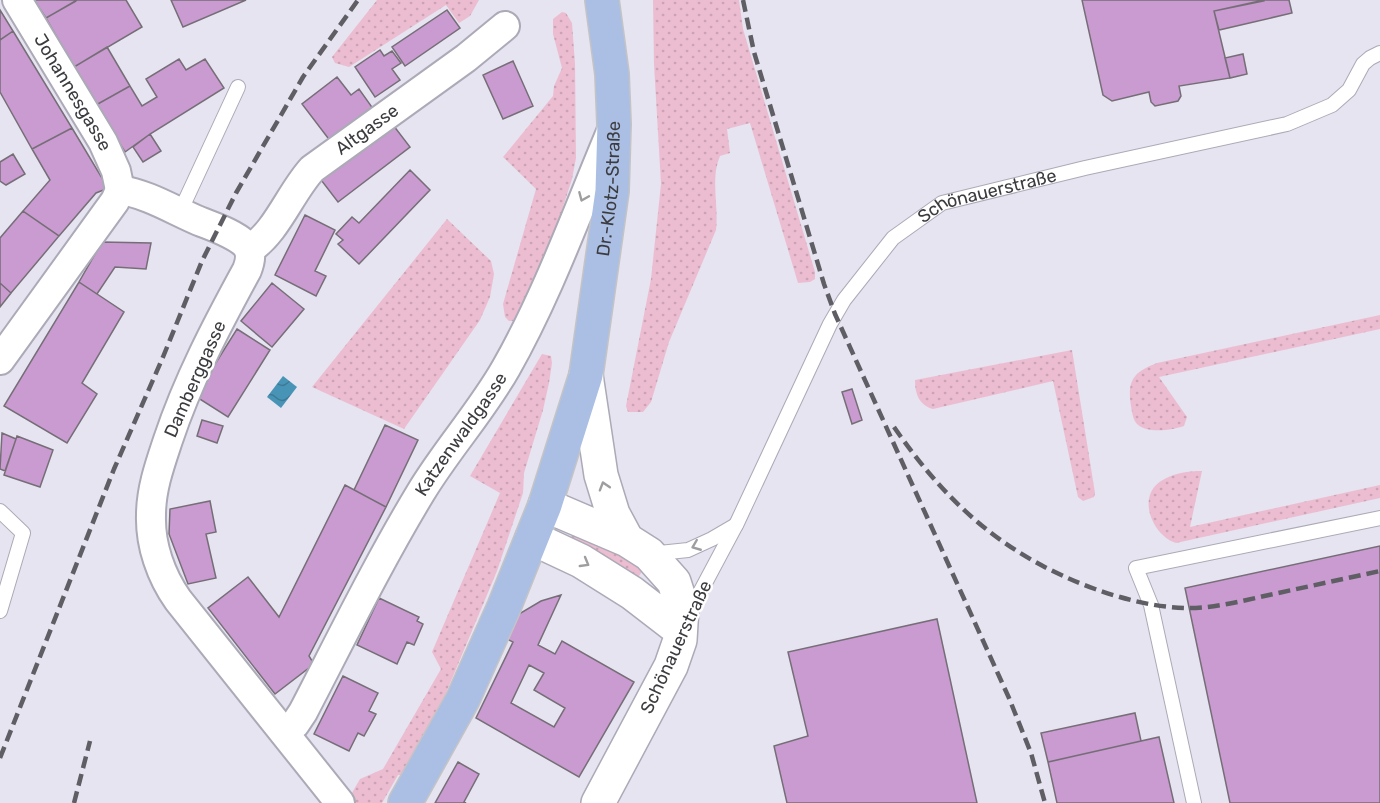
<svg xmlns="http://www.w3.org/2000/svg" width="1380" height="803" font-family="Rubik,sans-serif">
<defs>
<pattern id="grass-dots" width="8" height="8" patternUnits="userSpaceOnUse" patternTransform="scale(1.5)"><rect width="8" height="8" fill="#ecbdd1"/><path d="M2 2h.1M6 6h.1" fill="none" stroke="#cba3b4" stroke-width="1.8" stroke-linecap="round"/></pattern>
<pattern id="water-waves" width="16" height="10" patternUnits="userSpaceOnUse" patternTransform="scale(1.5)"><rect width="16" height="10" fill="#4894b7"/><path d="M0 5q4-4 8 0t8 0" fill="none" stroke="#3d7a96"/></pattern>
</defs>
<rect width="100%" height="100%" fill="#e5e4f0"/>
<!-- grass -->
<path fill="url(#grass-dots)" d="M377,0h102l-9,16 -11,7 -13,-18 -97,62 -14,-4 -3,-6z
M653,0h86l4,29 72,243v7l-5,3 -12,1 -48,-160 -23,6 3,24 -10,3c-10,23 -1,49 -4,74l-47,112 -18,60 -8,10h-15l-2,-6 25,-127 10,-95 -7,-120z
M562,12l4,1 6,10 3,41 1,94 -4,21 -35,108 -21,34h-7l-4,-4 -2,-13 33,-115 -33,-32 50,-61 1,-10 8,-18 -9,-34v-15z
M447,219l44,42 3,13 -4,23 -10,23 -76,109 -92,-42z
M1380,315v14l-221,48 28,40 -3,9c-11,4 -37,8 -47,-2 -4,-4 -5,-12 -6,-18 -4,-25 2,-34 26,-43z
M1072,350l23,143 -1,4 -11,4 -5,-4 -25,-116 -120,28c-14,-4 -18,-15 -18,-29z
M542,354l9,2 1,7 -3,20 -6,27 -19,63 -1,20 -26,78 -51,122 -44,82h-4l-16,28h-31l-2,-5 11,-19 23,-10 58,-100 -9,-17 68,-159 -30,-17z
M1202,471l-12,56 190,-42v13l-204,45c-23,-7 -40,-46 -15,-62 13,-8 27,-10 41,-10z
M577,528l66,42 -6,9 -66,-42z"/>
<!-- water -->
<path fill="url(#water-waves)" d="M283,376l14,11 -16,21 -14,-11z"/>
<!-- building -->
<path fill="#c99bd1" stroke="#766e77" stroke-width="1.5" fill-rule="evenodd" d="M34,0h42v1l-30,17z
M77,0h49l16,27 -68,40 -28,-49z
M171,0h75l-63,27z
M1082,0h182v1l-50,10 16,67 -51,8 2,10 -3,5 -23,5 -4,-4 -2,-10 -37,9 -9,-6z
M1264,0h25l3,13 -73,17 -5,-19z
M0,10l13,21 -13,9z
M447,10l13,18 -55,38 -13,-19z
M13,31l59,97 -40,21 -32,-57v-52z
M107,47l23,39 -34,19 -22,-38z
M380,50l4,6 8,-5 9,12 -9,6 8,11 -25,17 -20,-30z
M1243,54l4,20 -17,4 -5,-20z
M179,59l7,11 19,-11 19,29 -74,46 -25,18 -29,-47 34,-19 12,20 15,-9 -11,-18z
M513,61l20,45 -30,13 -20,-44z
M337,77l14,18 8,-6 15,21 -43,32 -29,-38z
M390,121l20,26 -72,55 -20,-26z
M72,128l33,55 1,6 -10,4 -37,43 -36,-25 27,-31 -18,-31z
M150,134l11,17 -18,11 -10,-15z
M13,154l12,20 -19,11 -6,-4v-19z
M410,170l20,20 -71,74 -21,-20 5,-4 -7,-6 16,-17 7,6z
M23,211l36,25 -48,57 -11,-10v-45z
M305,215l30,15 -20,41 11,5 -10,20 -41,-21z
M102,242l49,1 -5,26 -31,-2 -18,27 -18,-12z
M79,282l45,30 -42,71 15,11 -30,49 -63,-37z
M0,283l11,10 -11,14z
M272,283l32,26 -32,38 -31,-26z
M237,329l33,21 -42,67 -33,-21z
M852,389l10,31 -10,4 -10,-32z
M202,420l21,6 -6,17 -20,-7z
M385,425l33,15 -32,67 -32,-17z
M2,433l14,6 -11,32 -5,-2z
M17,436l36,14 -13,37 -36,-12z
M345,485l41,22 -77,149 5,8 -39,30 -67,-86 40,-31 31,40z
M210,501l6,31 -10,2 10,44 -28,6 -19,-50 1,-25z
M1380,546v257h-150l-45,-215z
M561,595l-23,50 17,9 7,-13 72,41 -55,95 -103,-59 37,-76 -6,-3 12,-25 22,-13zM529,665l15,8 -10,17 31,18 -11,19 -43,-24z
M379,598l40,19 -2,4 6,3 -9,21 -7,-3 -10,22 -40,-19z
M937,619l40,184h-190l-13,-57 34,-10 -20,-84z
M343,676l35,17 -9,18 7,3 -12,22 -6,-3 -9,18 -35,-17z
M1135,713l6,28 -93,21 -7,-29z
M1159,737l15,66h-117l-9,-41z
M458,762l21,12 -15,28 2,1h-31z"/>
<g fill="none" stroke-linecap="round" stroke-linejoin="round">
<defs>
<g id="service">
<path d="M180,212l58,-125"/>
<path d="M0,511l23,22 -23,78"/>
<path d="M650,554l38,-4 24,-11 24,-14"/>
<path id="s1" d="M688,615l49,-92 93,-199 14,-24 49,-62 49,-35 143,-35 202,-44 45,-19 17,-15 14,-26 7,-6 10,-5"/>
<path d="M1194,803l-43,-198 -15,-37 244,-50"/>
</g>
<g id="minor">
<path id="s2" d="M17,0l86,142 13,29 4,19"/>
<path d="M120,190c28,4 53,20 79,31 15,6 34,12 46,23 8,8 5,18 2,26 -30,55 -59,110 -79,170 -8,24 -17,49 -17,75 -1,30 10,61 27,85l162,203"/>
<path id="s3" d="M249,250c28,-18 41,-57 63,-81l154,-111 39,-32"/>
<path d="M0,360l115,-159 5,-11"/>
<path id="s4" d="M284,732l11,-8 8,-12c38,-73 75,-149 118,-220 26,-43 60,-80 85,-124 42,-74 72,-158 105,-236"/>
</g>
<path id="tertiary" d="M586,375l15,100 12,39 14,26
M545,505l82,35 22,14 25,28 8,25 -2,33 -9,26 -73,137
M532,538l49,23 51,32 48,37"/>
<g id="primary">
<path id="s5" d="M405,803l58,-104 41,-92 41,-102 41,-130 26,-184 2,-67 -2,-50 -10,-74"/>
</g>
</defs>
<!-- service casing -->
<use href="#service" stroke="#abaab6" stroke-width="16"/>
<!-- minor casing -->
<use href="#minor" stroke="#abaab6" stroke-width="32"/>
<!-- tertiary casing -->
<use href="#tertiary" stroke="#abaab6" stroke-width="36"/>
<!-- primary casing -->
<use href="#primary" stroke="#c4c4c6" stroke-width="36"/>
<!-- service -->
<use href="#service" stroke="#fff" stroke-width="14"/>
<!-- minor -->
<use href="#minor" stroke="#fff" stroke-width="28"/>
<!-- tertiary -->
<use href="#tertiary" stroke="#fff" stroke-width="33"/>
<!-- primary -->
<use href="#primary" stroke="#aabfe3" stroke-width="33"/>
<!-- rail -->
<path stroke="#5f5e64" stroke-width="4.5" stroke-dasharray="12 6" stroke-linecap="butt" d="M743,0l11,52 70,232 11,30 174,384 22,55 14,50
M894,427c54,78 111,129 201,162 28,10 59,18 89,19 28,1 57,-7 85,-13 37,-8 74,-16 111,-24
M0,758l114,-289 49,-112 39,-96 34,-68 67,-116 55,-77
M74,803l16,-62"/>
</g>
<!-- one-way arrows -->
<defs><path id="oneway-chevron" d="M-2-3.5L2.5 0L-2 3.5" fill="none" stroke-width="1.6" stroke-linecap="round" stroke-linejoin="round" transform="scale(1.5)"/></defs>
<g stroke="#9e9ea0">
<use href="#oneway-chevron" transform="translate(583 197) rotate(113)"/>
<use href="#oneway-chevron" transform="translate(604 486) rotate(-107)"/>
<use href="#oneway-chevron" transform="translate(696 546) rotate(158)"/>
<use href="#oneway-chevron" transform="translate(585 563) rotate(30)"/>
</g>
<g text-anchor="middle" stroke-width="5" stroke-linejoin="round" paint-order="stroke">
<!-- street labels -->
<g font-size="18" fill="#3c3c40" stroke="#fff">
<text dy="6" stroke="none"><textPath href="#s2" startOffset="108">Johannesgasse</textPath></text>
<text dy="6" stroke="none"><textPath href="#s3" startOffset="171">Altgasse</textPath></text>
<text dy="6" stroke="none"><textPath href="#s5" startOffset="654">Dr.-Klotz-Straße</textPath></text>
<text dy="6" stroke="none"><textPath href="#s1" startOffset="536">Schönauerstraße</textPath></text>
<text transform="translate(195 379) rotate(-66)" y="6">Damberggasse</text>
<text dy="6" stroke="none"><textPath href="#s4" startOffset="348">Katzenwaldgasse</textPath></text>
<text transform="translate(676 647) rotate(-65)" y="6">Schönauerstraße</text>
</g>
</g>
</svg>
